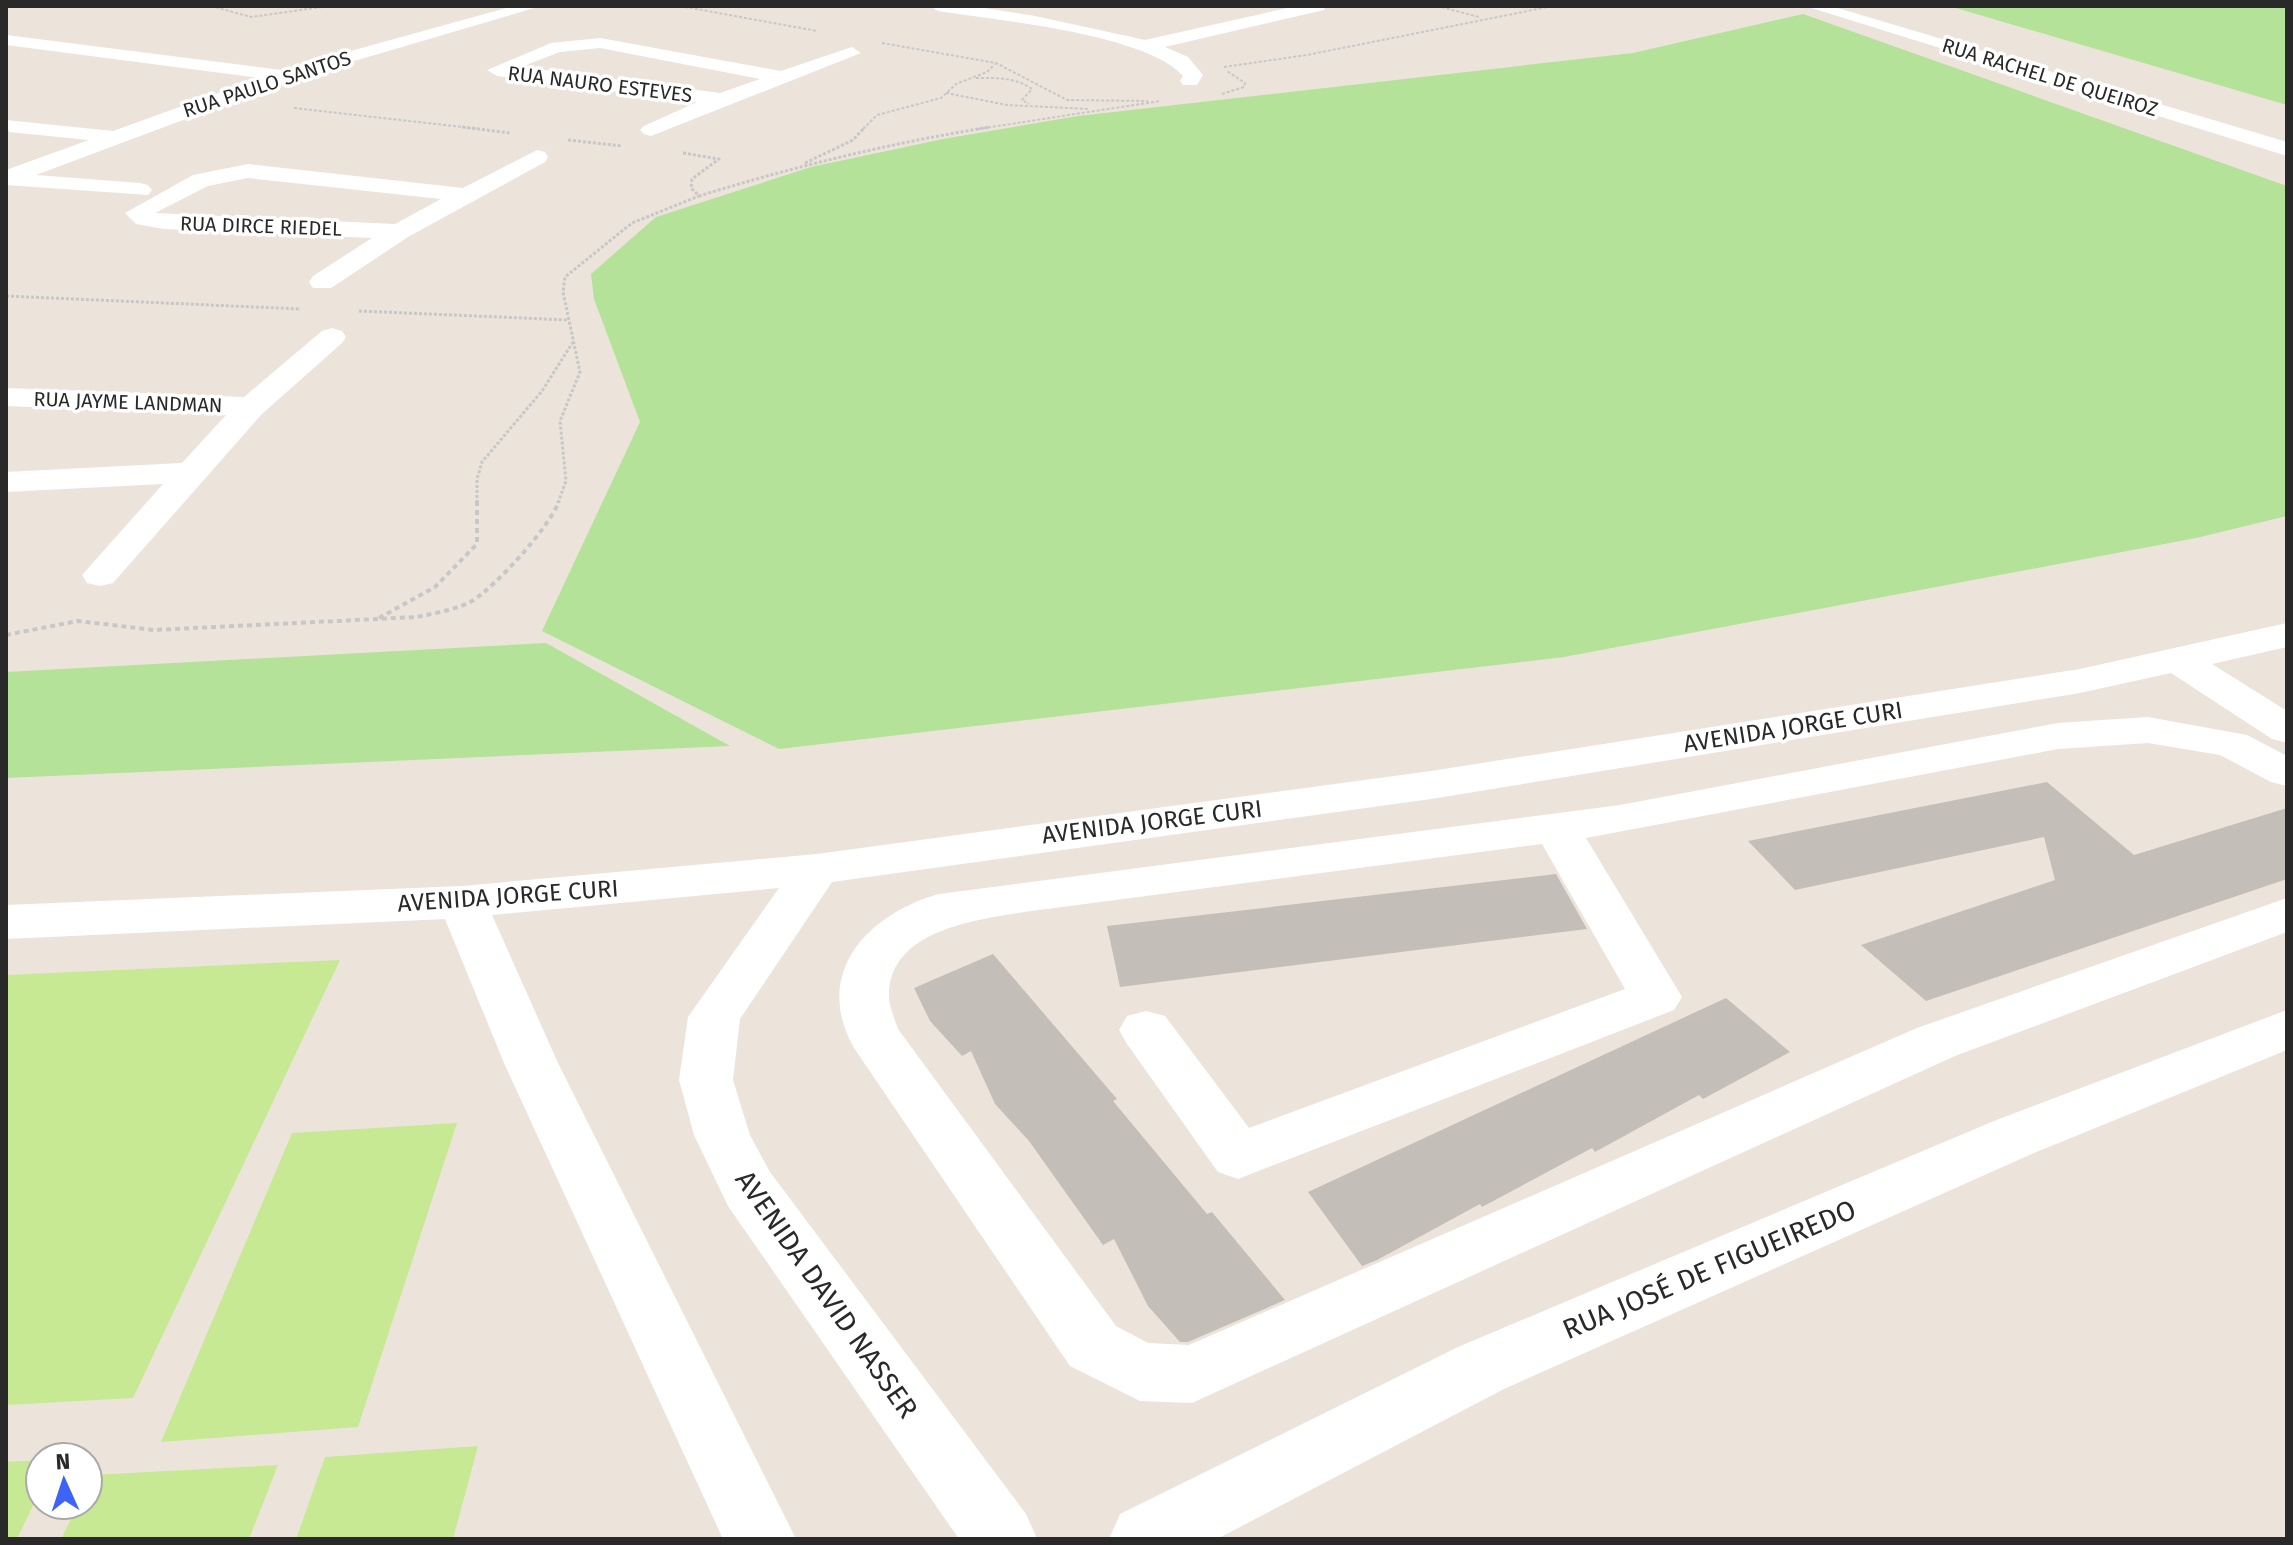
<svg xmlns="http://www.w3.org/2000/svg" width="2293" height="1545" font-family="'Fira Sans',sans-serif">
<rect width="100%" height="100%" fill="#ece4db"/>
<!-- green -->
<path fill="#b3e298" d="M1950,6h337v99l-338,-99z
M1803,14l484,172v330l-91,22 -632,119 -785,92 -237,-118 98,-209 -46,-123 -3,-25 65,-57 155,-50 132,-28 135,-23 555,-63z
M546,643l184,103 -724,32v-106z"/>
<!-- pitch -->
<path fill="#c7e994" d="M340,960l-207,438 -127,7 1,-430z
M457,1123l-99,304 -197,15 131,-309z
M478,1446l-25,93h-157l29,-82z
M40,1460v31l-23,48h-11v-77z
M278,1465l-29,74h-188l17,-34h10v-22l4,-8z"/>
<!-- building -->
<path fill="#c4beb8" d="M2047,782l87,73 153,-47v71l-361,122 -65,-56 194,-65 -11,-43 -249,53 -47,-49z
M1556,874l31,55 -467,58 -13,-61z
M993,954l124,145 -4,2 94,113 5,-2 73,88 -97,42h-8l-32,-36 -34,-67 -11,6 -74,-104 -34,-37 -24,-53 -9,5 -32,-35 -16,-33z
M1726,998l64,54 -87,47 -4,-4 -104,57 -3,-4 -110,59 -2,-3 -103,56 -15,6 -54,-74z"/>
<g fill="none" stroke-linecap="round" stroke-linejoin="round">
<!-- path-far2 -->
<path stroke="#c7c7c7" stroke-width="2" stroke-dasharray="3 2" stroke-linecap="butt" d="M211,6l40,11 78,-11
M680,6l137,25
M1437,6l42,11
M882,43l114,20 71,37 81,1
M1224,67l83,-12 246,-49
M976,78c20,0 39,-1 56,11l-10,11 7,4
M946,93l61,12 81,4
M1222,94l22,-7 1,-4 -18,-12
M294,108l186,21
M863,129l14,-14 64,-17 15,-14 31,-12 8,-8
M978,129l182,-28"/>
<!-- path-far1 -->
<path stroke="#c7c7c7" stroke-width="3" stroke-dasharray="3 2" stroke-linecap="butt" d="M462,127l48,6
M568,140l54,6
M683,153l36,6 -27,20 -1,9 8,8c97,-30 192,-53 291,-69
M805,163l48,-23 12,-13
M6,296l295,13
M359,311l210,9
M477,503v-24l5,-17 60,-71 31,-49
M558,503l8,-22 -6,-60 20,-49 -17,-80 2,-15 67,-54 67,-27"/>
<!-- path -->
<path stroke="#c7c7c7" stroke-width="4" stroke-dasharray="5 4" stroke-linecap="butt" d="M379,618l56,-31 42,-43v-43
M6,635l72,-14 76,9 263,-13c18,-4 38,-7 55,-16 24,-15 78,-74 87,-100"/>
<!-- minor -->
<path fill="#fff" fill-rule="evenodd" d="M514,6h27l-248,73 -257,96 104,8 8,2 4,5 -4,5 -142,-10v-15l83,-30 -80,-8 -3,-12 107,11 147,-53 -254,-33v-10l276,35z
M930,6h42l63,10 110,24 151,-34h30l-2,4 -159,37 23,10 15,18 -6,10h-14l-3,-4 3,-5c-37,-42 -188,-56 -245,-65z
M1805,6h26l456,136v14z
M600,38l181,33 71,-24 9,6 -210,83 -7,-2 -4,-4 4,-4 53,-24 -200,-26 -10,-6 64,-27zM600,48l160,31 -40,14 -199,-26 39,-15z
M537,150l8,2 3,5 -3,5 -137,75 -77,51h-18l-4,-6 4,-6 59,-38 -208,-9 -28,-5 -11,-11 68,-38 55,-11 215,24zM248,178l193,21 -46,25 -240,-11 53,-27z
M332,328l10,3 4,6 -4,6 -80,71 -149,169 -13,3 -13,-3 -5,-8 81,-91 -157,8v-20l176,-9 44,-48 -220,-9v-18l238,9 78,-66z
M2287,623v24l-75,17 75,47v32l-15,-4 -101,-66 -91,20 -649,106 -599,83 -92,137 -7,61 17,55 20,37 256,342 11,25h-78l-231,-333 -34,-71 -15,-55 9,-63 91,-129 -287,27 66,148 238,476h-73l-219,-476 -59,-144 -439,20v-34l456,-19 355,-32 614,-83 649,-102z
M2148,717l99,18 40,21v30l-16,-4 -51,-27 -72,-12 -90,6 -472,89 96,159 -8,13 -436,169 -20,-7 -91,-128 -8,-14 8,-14 19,-5 19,5 84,112 376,-139 -83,-145 -518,68c-48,8 -138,18 -135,87 1,9 6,21 9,30l218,297 32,17 41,2 728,-317 370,-130v34l-332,124 -763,347 -52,-2 -70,-35 -216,-318c-42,-74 13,-134 85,-154l681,-89 438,-82z
M2287,1010v40l-253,103 -530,236 -287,150h-108l11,-25 338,-167 536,-226z"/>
</g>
<g text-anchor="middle" stroke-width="7" stroke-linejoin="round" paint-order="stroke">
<!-- far-street labels -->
<g font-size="20" fill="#292929" stroke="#fff">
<text transform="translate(2050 77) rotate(17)" y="7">RUA RACHEL DE QUEIROZ</text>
<text transform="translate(267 84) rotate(-18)" y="7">RUA PAULO SANTOS</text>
<text transform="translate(600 84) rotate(7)" y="7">RUA NAURO ESTEVES</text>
<text transform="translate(261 226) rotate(2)" y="7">RUA DIRCE RIEDEL</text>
<text transform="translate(128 402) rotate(2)" y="7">RUA JAYME LANDMAN</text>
</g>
<!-- street labels -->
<g font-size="24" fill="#292929" stroke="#fff">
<text transform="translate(1793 727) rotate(-9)" y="8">AVENIDA JORGE CURI</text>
<text transform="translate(1152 822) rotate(-7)" y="8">AVENIDA JORGE CURI</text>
<text transform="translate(508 896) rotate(-4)" y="8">AVENIDA JORGE CURI</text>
</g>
<!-- near-street labels -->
<g font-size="28" fill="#292929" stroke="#fff">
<text transform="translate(1709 1269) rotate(-23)" y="10">RUA JOSÉ DE FIGUEIREDO</text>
<text transform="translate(827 1294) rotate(55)" y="10">AVENIDA DAVID NASSER</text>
</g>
</g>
<!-- border -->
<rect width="2293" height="1545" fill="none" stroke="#292929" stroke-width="16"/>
<!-- north arrow -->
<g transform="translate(64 1481) rotate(357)"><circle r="38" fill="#ffffff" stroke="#a9a9a9" stroke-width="2"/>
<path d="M0-6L14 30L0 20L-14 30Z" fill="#3d63f7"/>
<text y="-12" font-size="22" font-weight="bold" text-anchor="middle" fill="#292929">N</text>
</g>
</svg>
